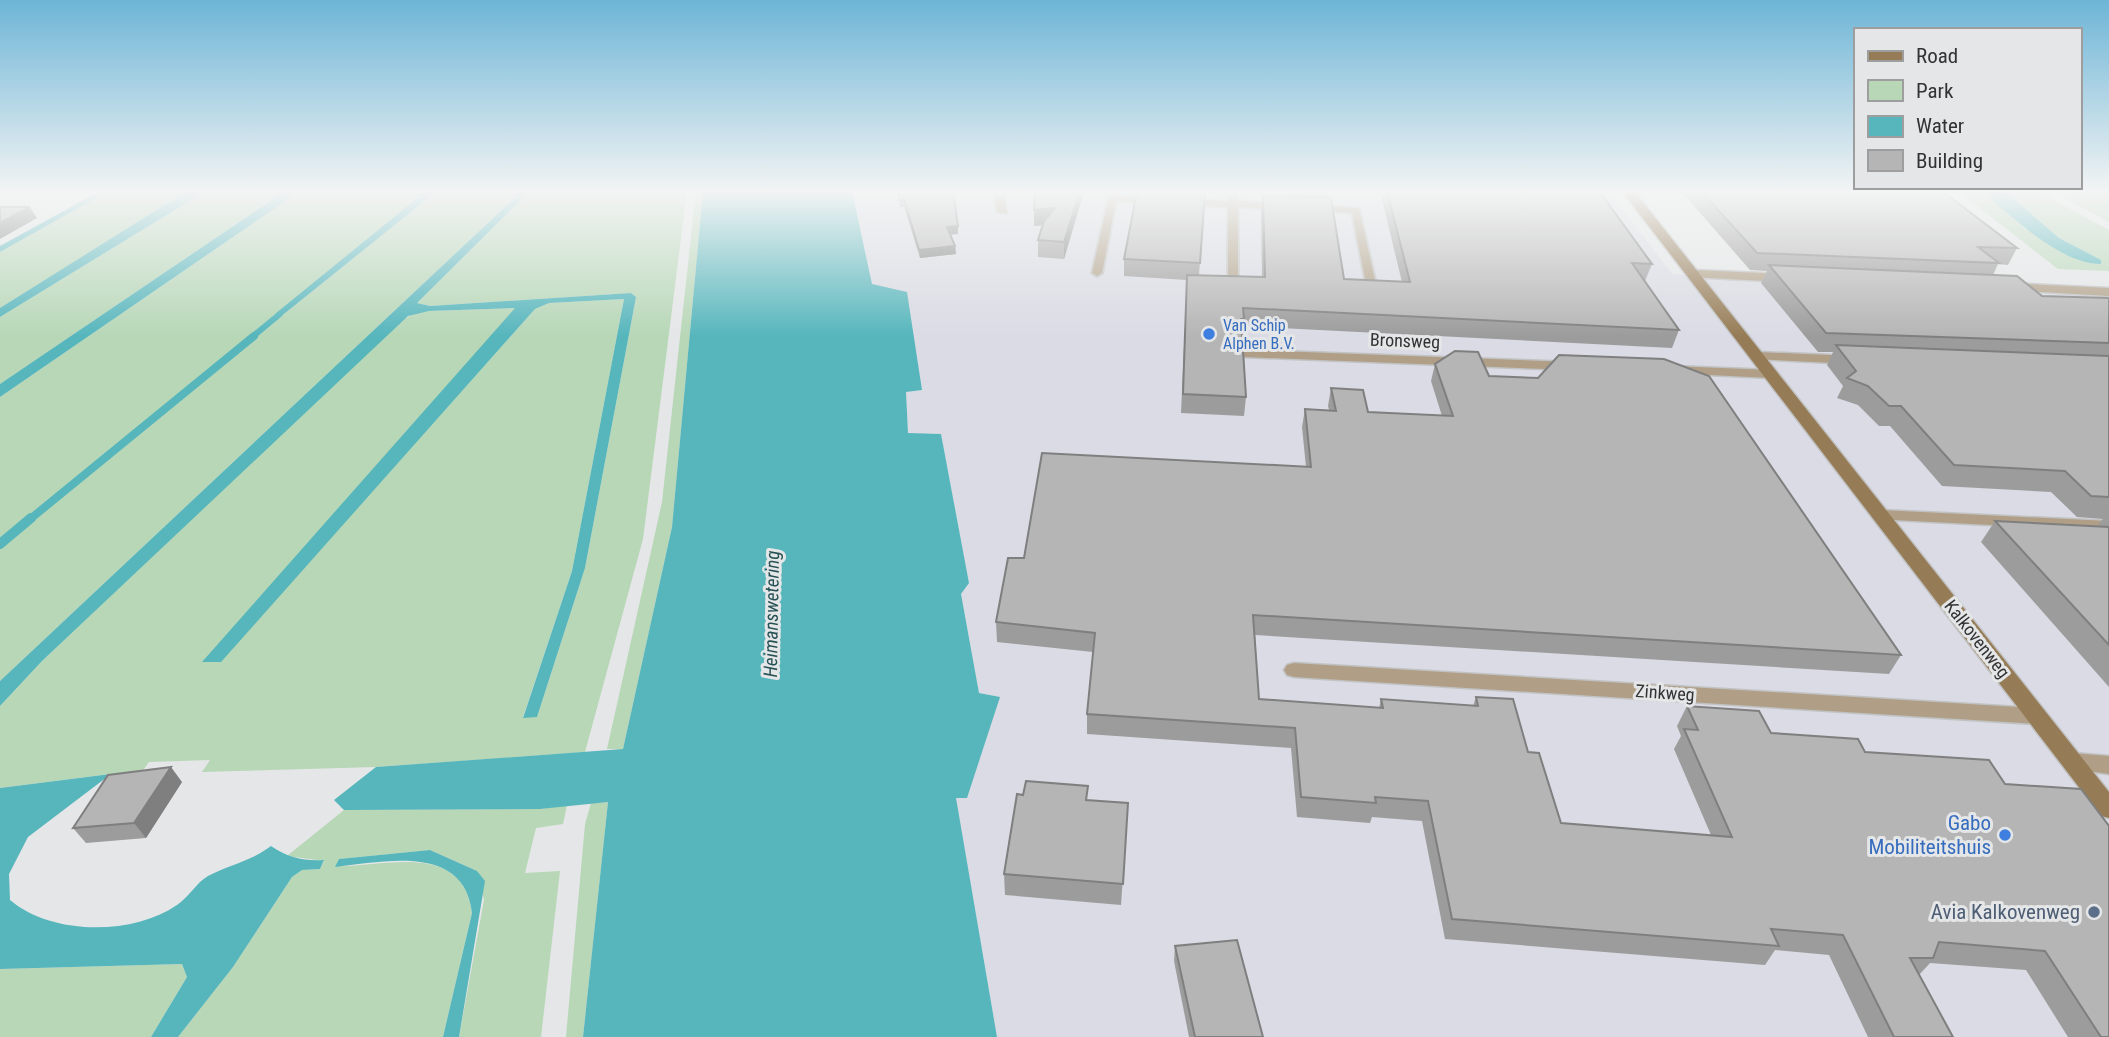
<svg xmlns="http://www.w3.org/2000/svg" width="2109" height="1037" font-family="'Roboto Condensed',sans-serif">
<rect width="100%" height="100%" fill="#e5e6e7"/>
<!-- built -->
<path fill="#dadbe4" d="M852,191h757l63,83 437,18v745h-1112l-42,-240 44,-100 -20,-4 -18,-99 8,-11 -28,-149 -33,-1 -2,-41 15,-2 -49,-106z"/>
<!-- green -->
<path fill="#b7d7b7" d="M109,191h80l-189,117v-56z
M206,191h79l-285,193v-67z
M300,191h126l-149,123h7l153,-123h85l-522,490v-284z
M530,191h157l-44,348 -58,213 -209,15 -174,5 8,-12 -61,2 -8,11 -30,1 -111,14v-82l42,-45 360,-341 15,-8 12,-1 87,-3 -313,354 18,-1 314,-352 14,-6 75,-4 -52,272 -49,146h14l48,-149 51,-271 -5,-4 -201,13 -13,-3z
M696,191h7l-31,336 -49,222h-16l55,-247z
M1958,191h24l43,38 76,31 -42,-22 -54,-47h32l72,39v41l-51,-2z
M2051,191h58v31z
M608,802l-25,235h-17l19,-213 6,-21z
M567,805l-4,19 -27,4 -11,45 35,-2 -19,166h-82l25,-137 -7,-29 -47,-21 -91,9 -3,7c49,1 127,-26 136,47l-29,124h-265l55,-70 59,-90 10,-7 18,-1 4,-8 -37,-5 57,-46 196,-1z
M182,964l5,13 -36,60h-151v-68z"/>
<!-- water -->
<path fill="#56b6bc" d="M100,191h18h-9l-109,61v-6z
M187,191h19l-206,126v-9z
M285,191h15l-300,206v-13z
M426,191h11l-153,123h-9z
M522,191h8l-113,112 13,3 201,-13 5,4 -51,271 -48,149 -14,1 49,-147 52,-272 -75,4 -14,6 -314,353h-19l313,-354 -86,3 -21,5 -366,345 -42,45v-25z
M703,191h149l20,93 35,8 15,98 -16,2 2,41 33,1 28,149 -8,11 18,99 21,4 -33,101h-11l41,239h-414l25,-235 -68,7 -196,1 -10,-10 42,-33 247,-18 49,-222z
M1982,191h23l54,47 42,22v4c-41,0 -89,-47 -119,-73z
M111,774l-83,63 -19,37 1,26c41,35 122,36 167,5 12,-8 19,-22 31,-29 22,-12 42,-14 63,-30 18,12 32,15 53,14l-4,9 -18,1 -10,7 -59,90 -55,70h-27l36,-60 -5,-13 -182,5v-181z
M430,850l47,21 8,10 -26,156h-16l29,-124c-8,-70 -88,-51 -137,-46l4,-8z"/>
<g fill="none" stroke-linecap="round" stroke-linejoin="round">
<!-- stream-far2 -->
<path stroke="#56b6bc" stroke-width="6" d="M252,337l28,-23"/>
<!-- stream-far1 -->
<path stroke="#56b6bc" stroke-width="8" d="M29,520l225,-184"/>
<!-- stream -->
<path stroke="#56b6bc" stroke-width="10" d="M0,544l31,-26"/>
<defs>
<path id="lane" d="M1110,191h8v5l35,1 5,3 -5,3 -37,-2 -14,72 -5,3 -5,-3z
M1229,191h8l1,10 40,2 5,3 -5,3 -40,-2v74l-5,3 -5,-3v-74l-41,-2 -5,-3 5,-3 41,2z
M1316,205l43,3 18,81 -1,2h-8l-1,-2 -15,-76 -39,-3v-4z"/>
<path id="street" d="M993,191h11l3,23 -10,-2z
M1694,270l91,4 6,4 -6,4 -96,-5v-6z
M2009,283l100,5v8l-105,-6 -1,-3z
M1248,350l323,12 7,4 -7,4 -328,-13v-6z
M1758,352l96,4 7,4 -7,4 -101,-5 -2,-3z
M1673,366l98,4 7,4 -7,4 -103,-5 -2,-3z
M1881,510l228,11v10l-234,-12 -3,-4 3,-4z
M1294,663l742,45 8,2 3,6 -3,6 -8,2 -742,-47 -7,-2 -3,-5 3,-5z
M2073,753l36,3v18l-44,-6 -3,-6 3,-6z"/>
<path id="secondary" d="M1622,191h12l475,601v26l-8,-2z"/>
</defs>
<!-- lane casing -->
<use href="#lane" stroke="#c1c2c3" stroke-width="4"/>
<!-- street casing -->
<use href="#street" stroke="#c1c2c3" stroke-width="3"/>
<!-- secondary casing -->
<use href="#secondary" stroke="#c1c2c3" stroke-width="3"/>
<!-- lane -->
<use href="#lane" fill="#b09f86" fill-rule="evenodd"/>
<!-- street -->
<use href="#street" fill="#b09f86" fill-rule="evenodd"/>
<!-- secondary -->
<use href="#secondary" fill="#967c56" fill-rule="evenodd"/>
</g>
<!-- wall -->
<path fill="#9d9c9d" d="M899,191l59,43h-8l5,12 1,8 -36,4 -16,-51h-4z
M1084,191l-20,68 -26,-2v-17l5,-15 -9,1z
M1205,191l-6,84 63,2 -1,-66 2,-16h12v-4h54l-1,7 16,81 58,3 -22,-91h219l53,73 -7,17 34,49 -7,18 -429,-22 -1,12 4,59 -2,19 -63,-3 6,-133 -63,-4v-17z
M1681,191h261l75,57 -9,17 -10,-1 -5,11 49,21 67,2v389l-128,-145 14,-21 102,5 6,-7 -26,-2 -26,-25 -109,-6 -52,-60h-11l-21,-21 -21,-7 6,-12 -16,-21 6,-13h-15l-57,-69 6,-12 -17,-1z
M1435,364l54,12 412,279 -12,19 -634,-39 4,64 120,9 2,-9 92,7 3,-9 52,55 33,71 150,12 -37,-86 7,-13 -4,-10 10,-20 84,27 94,19 124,8 120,277h-41l-42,-67 -96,-7 -11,12 34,62h-85l-39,-82 -54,-5 -10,15 -320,-26 -23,-118 -50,-4 -2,6 -73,-6 -6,-69 -204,-14v-20l6,-62 -96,-10 -1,-20 28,-64 282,-91 -4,-40 3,-18 24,1 -1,-4 3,-18 37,24 74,4 -11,-35z
M182,782l-36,56 -60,5 -13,-15z
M1087,800l41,3 -7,102 -116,-10 -1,-21z
M1175,946l88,91h-74l-15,-76z"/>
<!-- shaded-wall -->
<path fill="#7f7f7f" d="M1080,191h4l-20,68v-17z
M30,207l7,11 -37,21v-16z
M1055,208v16l-21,2v-16z
M958,226v8l-10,1 -1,-8z
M955,246l1,8 -36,4 -1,-8z
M171,767l11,15 -36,56 -12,-15z"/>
<!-- building -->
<path fill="#b6b5b6" stroke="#7f7f7f" stroke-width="2" d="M899,191h54l5,35 -11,1 8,19 -36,4 -15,-51 -5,1z
M1035,191h45l-16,51 -26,-2 6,-19 11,-13 -21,2z
M1137,191h68l-5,72 -76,-4z
M1387,191h212l53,73 -20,-1 47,67 -436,-22 1,11h-3l5,78 -63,-3 4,-119 78,2 -2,-82 68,3 13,81 66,3z
M1701,191h241l75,57 -39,-1 21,16 -242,-10z
M0,207h30l-30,16z
M1769,265l248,11 25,20 67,2v45l-283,-10z
M1836,345l273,11v141l-18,-1 -26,-25 -111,-6 -53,-59h-12l-21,-20 -21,-8 9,-7z
M1455,351l23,1 11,24 49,2 21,-23 105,4 45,17 192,279 -648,-40 6,84 124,9 -2,-9 97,7 -2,-9 37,2 15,53 11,1 22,70 171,14 -48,-108 14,1 -11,-24 72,5 12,22 87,6 7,13 124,8 16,24 76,5 28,37v211h-8l-56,-86 -106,-9 -6,16h-23l43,79h-59l-51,-102 -72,-6 8,17 -327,-27 -24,-118 -53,-4 1,6 -75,-6 -6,-69 -208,-14 8,-81 -99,-11 12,-64h16l18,-105 269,14 -6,-58 31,2 -5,-23 32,2 5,22 85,4 -18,-52z
M1995,521l114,6v118z
M171,767l-37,56 -61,5 35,-53z
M1026,781l62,5 -2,14 42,3 -5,81 -119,-10 13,-80 6,1z
M1237,940l26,97h-68l-20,-91z"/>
<!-- sky -->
<linearGradient id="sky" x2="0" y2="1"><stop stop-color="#6db5d6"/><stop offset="0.57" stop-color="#f3f4f4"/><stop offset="1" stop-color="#f3f4f4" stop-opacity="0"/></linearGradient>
<rect width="2109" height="336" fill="url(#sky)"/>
<!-- markers -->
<g fill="#3f7fe0" stroke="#e5e6e7" stroke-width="2.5">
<circle cx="1209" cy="334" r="7"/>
<circle cx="2005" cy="835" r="7"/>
</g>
<circle fill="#5c6f8a" stroke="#e5e6e7" stroke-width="2.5" cx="2094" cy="912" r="7"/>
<g text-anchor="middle" stroke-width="6" stroke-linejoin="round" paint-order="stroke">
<!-- far-shop labels -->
<g font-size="16" fill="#366cbe" stroke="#e5e6e7" text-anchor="start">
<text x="1223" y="331">Van Schip<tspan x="1223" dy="18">Alphen B.V.</tspan></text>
</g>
<!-- street labels -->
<g font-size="18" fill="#333334" stroke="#e5e6e7">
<text transform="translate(1405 341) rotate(2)" y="6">Bronsweg</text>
<text transform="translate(1977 639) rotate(52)" y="6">Kalkovenweg</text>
<text transform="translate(1665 693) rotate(4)" y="6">Zinkweg</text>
</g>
<!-- water labels -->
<g font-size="19" font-style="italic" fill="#265154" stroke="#e5e6e7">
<text transform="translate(771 614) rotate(-89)" y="7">Heimanswetering</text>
</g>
<!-- near-shop labels -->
<g font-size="21" fill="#366cbe" stroke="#e5e6e7" text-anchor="end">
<text x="1991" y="830">Gabo<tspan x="1991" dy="24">Mobiliteitshuis</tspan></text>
</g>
<!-- near-service labels -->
<g font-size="21" fill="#4e5e75" stroke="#e5e6e7" text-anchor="end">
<text x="2080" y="919">Avia Kalkovenweg</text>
</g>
</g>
<!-- legend -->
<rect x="1854" y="28" width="228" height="161" fill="#e5e6e7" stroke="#9e9e9f" stroke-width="2"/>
<rect x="1868" y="51" width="35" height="10" fill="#967c56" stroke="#9e9e9f" stroke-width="2"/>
<text x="1916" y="63" font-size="21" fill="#333334">Road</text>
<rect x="1868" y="80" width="35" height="21" fill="#b7d7b7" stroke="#9e9e9f" stroke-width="2"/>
<text x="1916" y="98" font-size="21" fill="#333334">Park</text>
<rect x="1868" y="116" width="35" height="21" fill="#56b6bc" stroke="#9e9e9f" stroke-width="2"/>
<text x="1916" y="133" font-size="21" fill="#333334">Water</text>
<rect x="1868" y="150" width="35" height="21" fill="#b6b5b6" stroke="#9e9e9f" stroke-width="2"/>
<text x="1916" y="168" font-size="21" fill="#333334">Building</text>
</svg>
